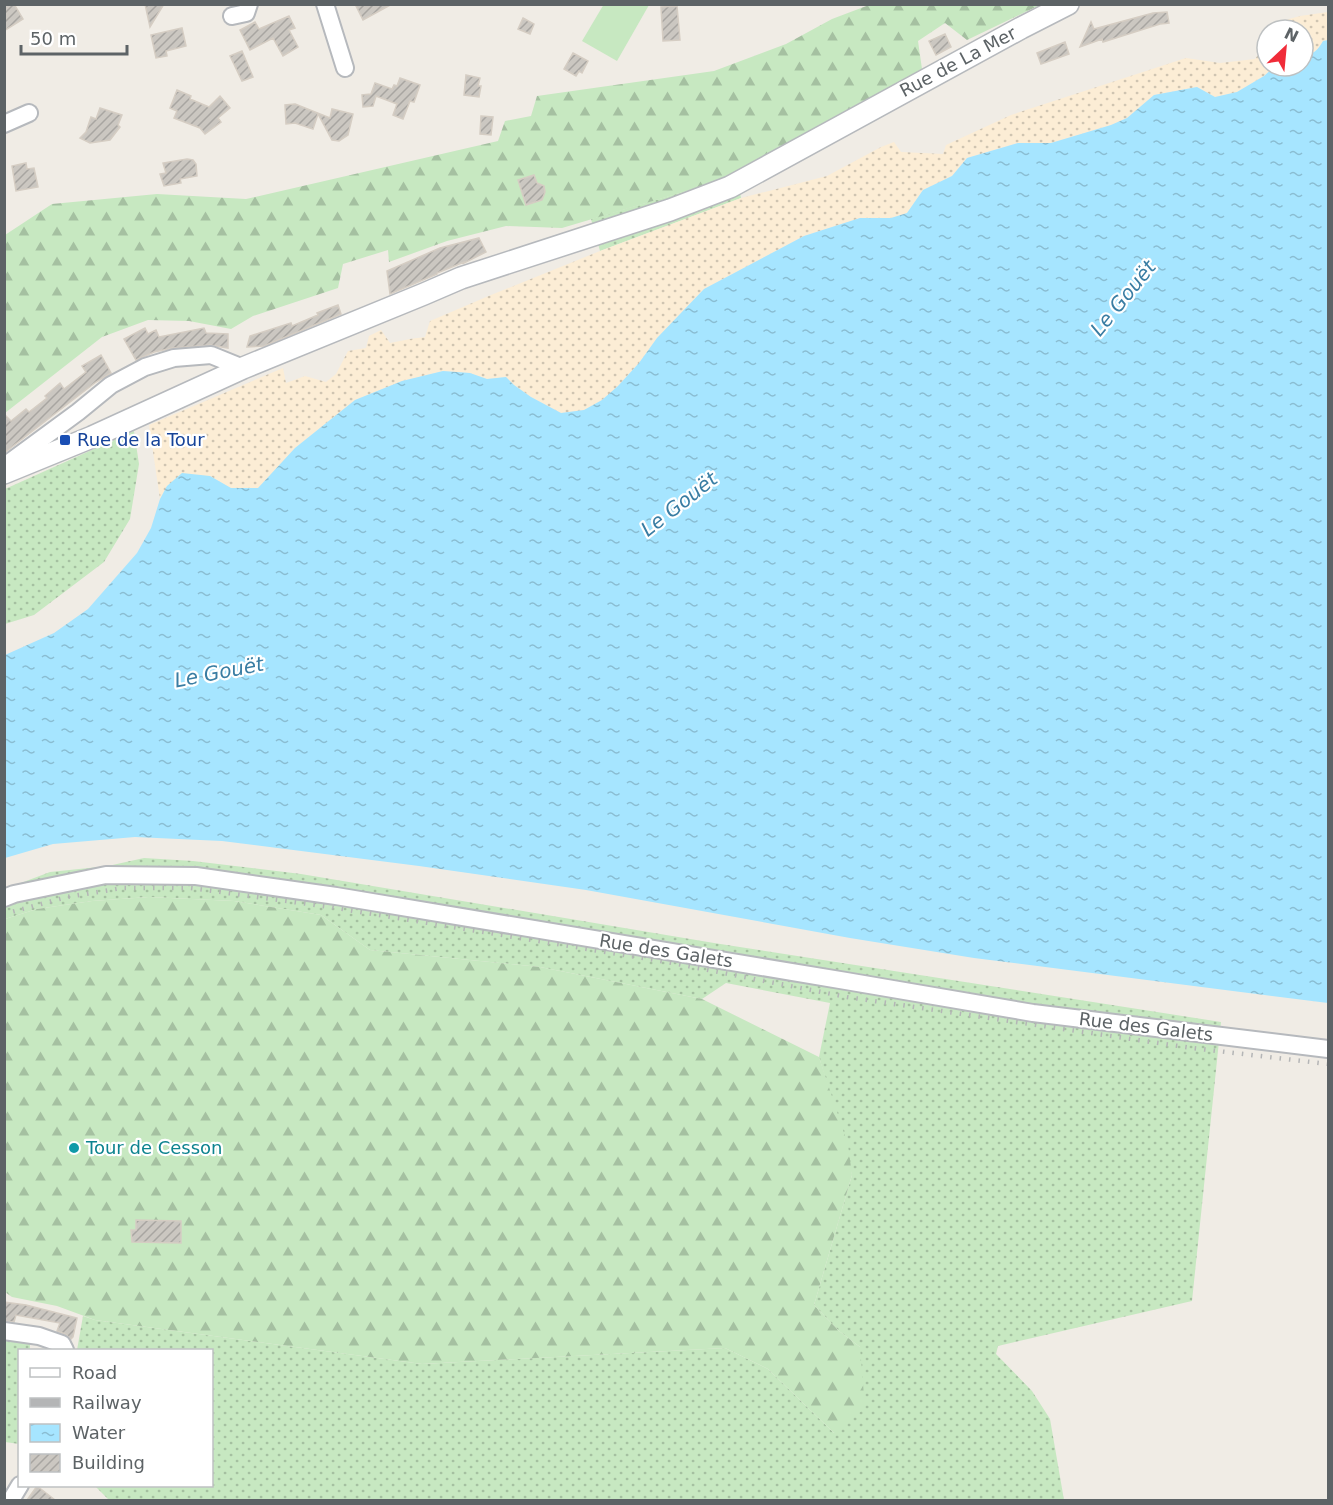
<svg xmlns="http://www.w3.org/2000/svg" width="1333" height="1505" font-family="'DejaVu Sans',sans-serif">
<defs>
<pattern id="grass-dots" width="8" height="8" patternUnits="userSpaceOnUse" patternTransform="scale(1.5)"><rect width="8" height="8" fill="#c7e8c1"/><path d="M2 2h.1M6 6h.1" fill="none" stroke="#a5c0a1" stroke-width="1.8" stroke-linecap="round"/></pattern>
<pattern id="forest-firs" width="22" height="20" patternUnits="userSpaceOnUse" patternTransform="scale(1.5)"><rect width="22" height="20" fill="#c7e8c1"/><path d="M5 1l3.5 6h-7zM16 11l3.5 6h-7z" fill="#a5c0a1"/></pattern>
<pattern id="sand-dots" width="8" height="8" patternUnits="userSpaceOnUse" patternTransform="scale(1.5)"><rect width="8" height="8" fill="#fcedd5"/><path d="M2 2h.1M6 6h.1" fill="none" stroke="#cfc4b1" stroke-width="1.8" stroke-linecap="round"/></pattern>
<pattern id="water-ripples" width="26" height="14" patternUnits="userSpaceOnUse" patternTransform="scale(1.5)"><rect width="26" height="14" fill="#a6e5ff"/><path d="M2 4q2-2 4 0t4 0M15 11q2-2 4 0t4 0" fill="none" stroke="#8abdd2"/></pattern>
<pattern id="building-hatch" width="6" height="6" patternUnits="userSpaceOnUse" patternTransform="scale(1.5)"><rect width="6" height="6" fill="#cbc7c1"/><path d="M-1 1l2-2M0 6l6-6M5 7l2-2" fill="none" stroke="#a8a5a1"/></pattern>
</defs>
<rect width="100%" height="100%" fill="#f0ece5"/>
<!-- grass -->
<path fill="url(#grass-dots)" d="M737,176l4,22 -141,53 -9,-32z
M134,431l5,33 -9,55 -26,43 -70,53 -29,9v-135z
M144,858l49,3 108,13 413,69 507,79 -29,279 -194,45 -2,8 36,37 18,28 14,81h-955l-14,-14h117v-136h-135l6,-34 12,4 327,44 303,-16 43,21 66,64 26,-86 -21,-16 -25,-26 38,-130 -23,-85 -10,-33 11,-54 -104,-20 -24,16 -162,-32 -170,-17 -49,-35 -87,-14 -85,-4 -57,4 -55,8 -32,10v-30l45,-17 58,-6z
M5,1340l25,3v7h-10l-1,94 -14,-2z"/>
<!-- forest -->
<path fill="url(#forest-firs)" d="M869,5h171l-73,35 -22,-17 -27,18 4,28 -185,107 -175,52 -56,-2 -59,15 -58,21 -1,-12 -45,14 -5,24 -85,28 -22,13 -42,-8 -41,-1 -46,17 -97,76v-178l47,-31 105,-10 89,5 252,-58 7,-20 26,-5 6,-20 177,-25 72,-27 46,-25z
M149,897l85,4 87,14 49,35 170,17 162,32 117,58 29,88 4,30 -38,130 25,26 21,16 5,61 -31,25 -66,-64 -43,-21 -303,16 -327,-44 -38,-14 -45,-9 -7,-5v-373l32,-10 55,-8z"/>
<!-- sand -->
<path fill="url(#sand-dots)" d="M1328,12v28l-5,1c-5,9 -10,14 -20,14v-25h-31l-1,-6 29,-8z
M1267,43v23h8l-11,10 -27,16 -22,5 -18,-10 -43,8 -27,23 -16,7 -60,18h-34l-50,15 -15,18 -29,14 -16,23 -16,5h-31l-56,18 -100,53 -47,49 -18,25 -21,23 -16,14 -18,10 -23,3 -30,-16 -17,-12 -8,-8 -19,2 -17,-6 -27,-2 -41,10 -47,19 -60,48 -37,41 -27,-1 -21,-12 -43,10 -7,13 -11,-74 134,-57 3,15 19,-7 21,6 10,-8 12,-23 18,-3 3,-12 12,-6 9,13 20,-4 15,-2 5,-16 61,-26 109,-44 141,-53 86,-22 54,-29 13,-5 7,10 42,2 3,-9 65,-30 175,-57 34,5 35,-4z"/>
<!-- park -->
<path fill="#c7e8c1" d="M604,4l45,1 -32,56 -35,-20z"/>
<!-- water -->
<path fill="url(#water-ripples)" d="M1328,40v963l-354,-45 -124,-20 -264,-48 -167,-24 -197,-25 -87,-4 -82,7 -48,14v-203l49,-22 34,-24 49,-56 14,-25 9,-29 7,-13 15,-13 28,3 21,12h27l37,-40 60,-48 47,-19 41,-10 27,2 17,6 19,-2 8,8 17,12 30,16 23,-3 18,-10 16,-14 21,-23 18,-25 47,-49 100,-53 56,-18h31l16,-5 16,-23 29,-14 15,-18 51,-15h33l60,-18 16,-7 27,-23 43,-8 18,10 22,-5 27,-16 11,-10h28v-11c10,0 15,-5 20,-14z"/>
<!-- building -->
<path fill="url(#building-hatch)" stroke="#d5cdc3" stroke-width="1.5" d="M4,4h10l9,15 -19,12z
M145,4h19l-14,23z
M355,4h37l-29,16z
M677,6l3,34 -17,1 -2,-34z
M1167,12l2,11 -9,1 -57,18 -1,-3 -22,8 11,-25 3,7 59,-16z
M289,16l6,12 -6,2 9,17 -15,9 -10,-18 -23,12 -10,-20 15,-8 4,7z
M523,18l11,6 -4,10 -12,-5z
M182,28l4,18 -20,5 1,5 -11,2 -5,-23z
M945,34l6,13 -15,8 -7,-14z
M1065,42l4,12 -28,10 -4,-11z
M242,51l11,26 -11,4 -12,-25z
M573,53l15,8 -6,12 -3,-2 -3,5 -12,-7z
M466,75l14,3 -2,8h3l-2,11 -15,-2z
M400,78l20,7 -6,17 -4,-1 -7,18 -10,-4 4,-11 -21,-8 -3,10 -10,1 -1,-12 9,-1 4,-11 17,6 2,-4 3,1z
M177,90l14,6 -1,3 19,8 11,-11 10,12 -12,10 3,4 -16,12 -5,-6 -26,-10 3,-7 -7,-3z
M295,104l35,14 2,-9 21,5 -5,21 -9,6 -7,-1 -14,-26 -5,15 -18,-6 -9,1 -1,-19z
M100,108l22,7 -4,10 2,2 -10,13 -20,3 -10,-5 6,-6 5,-15 5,2z
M481,116l12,1 -2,18 -11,-1z
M187,159l6,1 3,4 1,12 -17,3 1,4 -17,3 -4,-12 6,-1 -3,-10z
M26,163l1,6 7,-1 4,19 -22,4 -4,-25z
M534,175l3,8 7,3 1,6 -3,8 -16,5 -8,-25z
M479,238l7,14 -22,11v-1l-27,11v1l-47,20 -3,-23 53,-23z
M338,305l3,9 -77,32 -17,1 3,-11 41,-13 1,3 26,-11 -1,-2z
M145,328l3,6 8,-4 3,7 45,-9 2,5 22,1v14l-18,-3 -37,3 -19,4 -18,8 -12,-21z
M101,355l10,18 -15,9 -92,71v-39l7,7 15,-12 3,3 18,-14 -2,-2 15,-13 4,6 22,-17 -4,-6z
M136,1220l45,1v22l-49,-1 -1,-12h5z
M4,1302l22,3 51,13 -4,19 -2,2 -6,-5 -8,-3 3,-8 -44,-8 -2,7 -10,-1z
M37,1486l18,14h-28z"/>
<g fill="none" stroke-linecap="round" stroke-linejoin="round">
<defs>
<path id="minor" d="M325,4l20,64
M232,16l14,-3 3,-9
M4,124l25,-11
M7,472l3,-10 68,-50 33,-27 34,-18 29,-9 37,-3 32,13
M4,898l10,-4 92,-19 90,1 140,20 510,85 187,32 295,36
M4,1331l35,5 23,8 3,6
M11,1500l9,-15"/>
<path id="tertiary" d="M4,473l88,-36 151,-69 181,-74 37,-16 209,-68 60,-23 291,-159 47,-24"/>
</defs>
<!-- minor casing -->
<use href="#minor" stroke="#b6b9bd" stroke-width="20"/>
<!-- tertiary casing -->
<use href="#tertiary" stroke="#b6b9bd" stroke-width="24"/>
<!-- minor -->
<use href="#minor" stroke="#fff" stroke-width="16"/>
<!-- tertiary -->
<use href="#tertiary" stroke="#fff" stroke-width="21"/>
<!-- rail -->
<path stroke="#b4b5b6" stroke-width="4.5" stroke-dasharray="1.5 8" stroke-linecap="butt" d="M4,914l63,-17 55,-9h69l139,19 337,55 180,35 345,51 136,16"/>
</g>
<!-- markers -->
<rect fill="#1a4fb4" stroke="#fff" stroke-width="2" x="59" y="434" width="12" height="12" rx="3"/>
<circle fill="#0f9aa8" stroke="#fff" stroke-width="2" cx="74" cy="1148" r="6"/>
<g text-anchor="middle" stroke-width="4.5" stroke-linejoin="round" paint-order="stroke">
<!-- street labels -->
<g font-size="18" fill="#5d6366" stroke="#fff">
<text transform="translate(958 62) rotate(-28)" y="6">Rue de La Mer</text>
<text transform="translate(666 951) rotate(9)" y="6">Rue des Galets</text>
<text transform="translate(1146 1027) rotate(7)" y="6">Rue des Galets</text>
</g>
<!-- transit labels -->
<g font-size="18" fill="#164399" stroke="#fff" text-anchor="start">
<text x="77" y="446">Rue de la Tour</text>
</g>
<!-- culture labels -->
<g font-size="18" fill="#0d838f" stroke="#fff" text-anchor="start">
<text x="86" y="1154">Tour de Cesson</text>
</g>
<!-- water labels -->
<g font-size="20" font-style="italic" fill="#397da3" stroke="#fff">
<text transform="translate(1123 298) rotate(-51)" y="7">Le Gouët</text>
<text transform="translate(679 504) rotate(-38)" y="7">Le Gouët</text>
<text transform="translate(219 672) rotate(-11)" y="7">Le Gouët</text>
</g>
</g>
<!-- border -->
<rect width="1333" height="1505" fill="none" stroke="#5d6366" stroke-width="12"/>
<!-- legend -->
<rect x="18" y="1349" width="195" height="138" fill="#ffffff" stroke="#bec1c2" stroke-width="1.5"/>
<rect x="30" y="1368" width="30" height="9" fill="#ffffff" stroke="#bec1c2" stroke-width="1.5"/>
<text x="72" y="1379" font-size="18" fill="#5d6366">Road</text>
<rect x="30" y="1398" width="30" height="9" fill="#b4b5b6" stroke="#bec1c2" stroke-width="1.5"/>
<text x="72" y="1409" font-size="18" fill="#5d6366">Railway</text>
<rect x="30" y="1424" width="30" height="18" fill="url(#water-ripples)" stroke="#bec1c2" stroke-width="1.5"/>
<text x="72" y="1439" font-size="18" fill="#5d6366">Water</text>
<rect x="30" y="1454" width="30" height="18" fill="url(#building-hatch)" stroke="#bec1c2" stroke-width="1.5"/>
<text x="72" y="1469" font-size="18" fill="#5d6366">Building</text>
<!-- north arrow -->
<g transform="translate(1285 48) rotate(26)"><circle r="28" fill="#ffffff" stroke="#bec1c2" stroke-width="1.5"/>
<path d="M0-4.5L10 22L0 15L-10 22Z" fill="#f02c39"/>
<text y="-9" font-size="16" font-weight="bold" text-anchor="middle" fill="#5d6366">N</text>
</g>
<!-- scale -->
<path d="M21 45v9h106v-9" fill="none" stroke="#5d6366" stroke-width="3"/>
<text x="30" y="45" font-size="18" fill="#5d6366" stroke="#ffffff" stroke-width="4.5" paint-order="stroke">50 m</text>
</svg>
